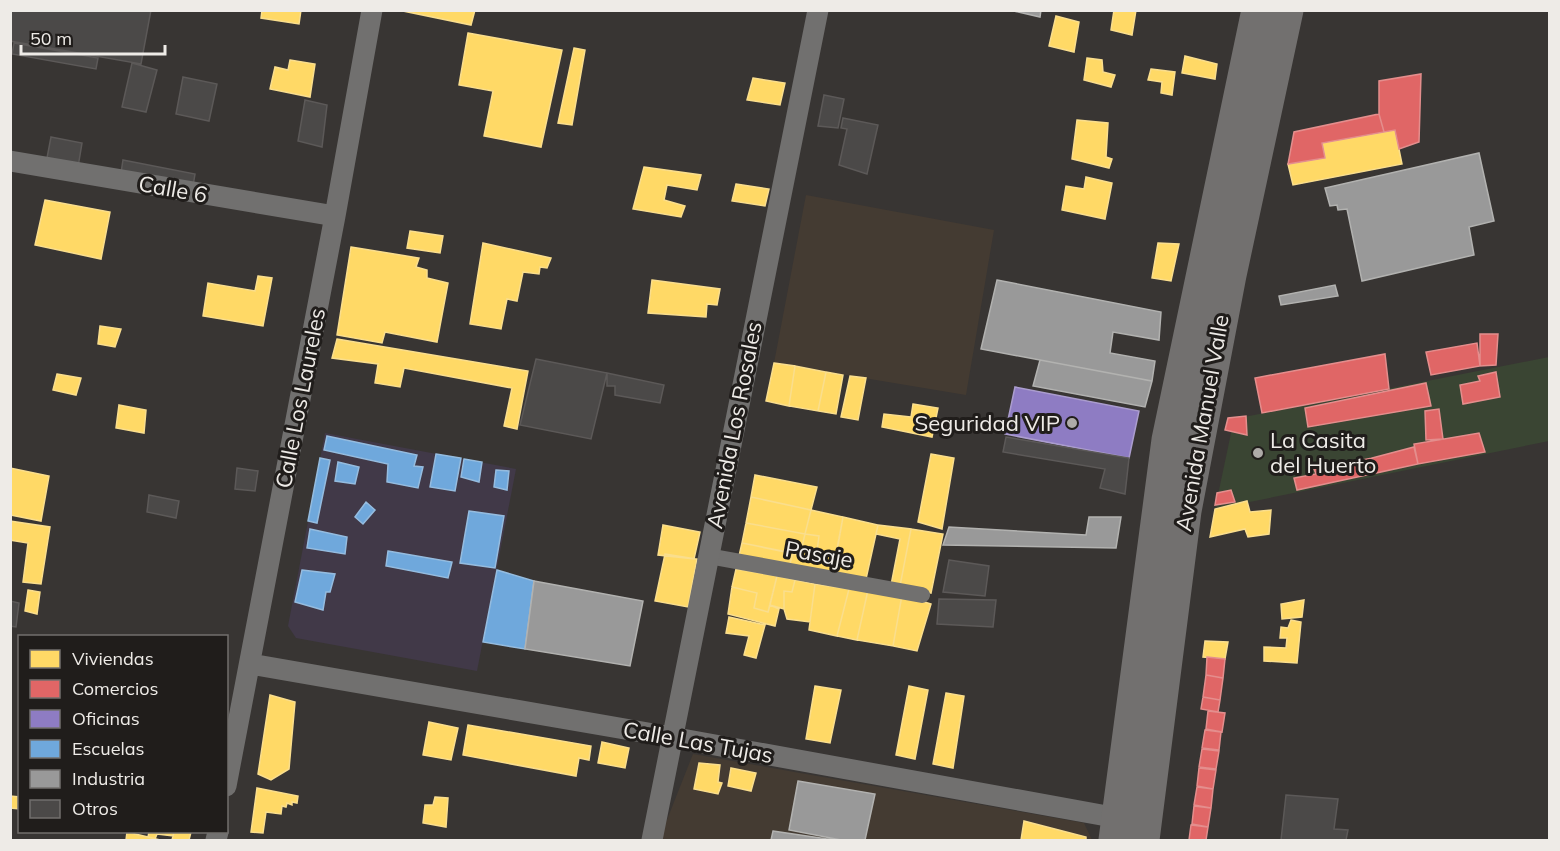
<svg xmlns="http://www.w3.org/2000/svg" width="1560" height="851" font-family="Mulish,sans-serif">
<rect width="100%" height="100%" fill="#383533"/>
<!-- built -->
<path fill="#443b32" d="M806,195l188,35 -28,165 -192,-32z
M693,754l391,69 8,17h-433z"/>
<!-- education -->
<path fill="#413948" d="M325,433l191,36 -39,202 -181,-33 -8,-12z"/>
<!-- green -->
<path fill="#3a4533" d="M1549,357v84l-334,68 19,-90z"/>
<!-- homes -->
<path fill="#ffd966" stroke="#fade8d" stroke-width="1.5" d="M262,10h39l-2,14 -38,-6z
M398,10h77l-4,15z
M1114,10h22l-4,25 -21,-5z
M1056,16l23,6 -5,30 -25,-6z
M468,33l94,17 -21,97 -57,-11 9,-45 -34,-6z
M574,48l11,2 -13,75 -14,-2z
M1185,56l32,8 -2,15 -33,-6z
M1087,58l15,2 1,12 12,3 -4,12 -27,-7z
M290,60l25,4 -5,33 -40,-8 5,-22 13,3z
M1151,69l24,3 -3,23 -11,-2 1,-11 -14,-2z
M753,78l32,5 -5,22 -33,-5z
M1077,120l31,3 -2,34 6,2 -3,9 -37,-9z
M1395,130l7,34 -109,21 -5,-21 37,-6 -3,-15z
M644,167l57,8 -4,15 -30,-5 -3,15 21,6 -4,11 -48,-8z
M1086,177l26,6 -7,36 -43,-9 4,-24 18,3z
M736,184l33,5 -4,17 -33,-5z
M45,200l65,12 -9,47 -66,-14z
M410,231l33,5 -3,17 -33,-5z
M483,243l68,15 -4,10 -7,-1 -1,7 -16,-2 -6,29 -10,-2 -6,30 -31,-5z
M1158,243l21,1 -8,37 -19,-3z
M351,247l68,11 -3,9 11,3v8l21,5 -11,59 -52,-10 -3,11 -45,-8z
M258,276l14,2 -9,48 -60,-10 5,-33 47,8z
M652,280l68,9 -3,16 -10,-1 -1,13 -58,-4z
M100,326l21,3 -6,18 -17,-3z
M337,339l191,32 -11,58 -13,-3 8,-38 -108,-20 -4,19 -25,-4 3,-19 -46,-6z
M774,363l21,3 -6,40 -23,-5z
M795,366l31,6 -8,39 -29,-5z
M826,372l17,3 -7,39 -18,-3z
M57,374l24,4 -5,17 -23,-5z
M850,376l16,2 -8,42 -17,-3z
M913,404l25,4 -6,29 -50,-10 2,-13 27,3z
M119,405l27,5 -2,23 -28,-5z
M931,454l23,4 -12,71 -24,-7z
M10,468l39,8 -8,45 -31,-6z
M755,475l62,12 -6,23 -60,-13z
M751,497l60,13 -6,24 -59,-11z
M1247,501l3,11 21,-2 -2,24 -21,3 -3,-8 -35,8 5,-28z
M811,510l32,7 -7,37 -19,-3 2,-15 -14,-2z
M843,517l35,8 -12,54 -33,-5z
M10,521l40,6 -9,57 -18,-2 5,-39 -18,-3z
M746,523l59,11 -5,21 -58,-12z
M663,525l37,7 -6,27 -36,-4z
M878,525l33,4 -11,57 -9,-1 9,-46 -24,-5z
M911,529l32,5 -12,59 -31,-7z
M805,534l14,2 -2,15 19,3 -3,20 -44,-7 4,-14 7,2z
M742,543l51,10 -4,14 -50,-11z
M665,554l32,5 -9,48 -33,-6z
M736,569l41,7 -9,36 -14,-4 3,-15 -25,-6z
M777,576l18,4 -3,12 -8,-1v18l-14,-4z
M795,580l20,4 -5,38 -23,-3 -3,-10v-18l8,1z
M815,584l34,5 -12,47 -28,-6z
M732,587l25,6 -3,15 14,4 2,-7 9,4 -4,17 -47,-12z
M849,589l19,1 -11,50 -20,-4z
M28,590l12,2 -3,22 -12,-3z
M868,590l34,5 -9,51 -36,-6z
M902,595l29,9 -14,47 -24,-5z
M1304,600l-2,17 -20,2 -1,-15z
M729,617l36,8 -9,33 -12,-3 5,-19 -23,-3z
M1291,620l10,2 -4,41 -33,-2v-14l22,1 1,-10h-7l1,-11 7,1z
M1205,641l23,1 -3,17 -22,-2z
M815,686l26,4 -11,53 -24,-4z
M909,686l19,4 -13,69 -19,-4z
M946,693l18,3 -11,72 -20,-4z
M270,695l25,7 -6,67 -18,11 -13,-6z
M429,722l29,6 -7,32 -28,-5z
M468,725l123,21 -2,14 -10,-2 -3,18 -113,-21z
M602,742l27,6 -4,20 -27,-5z
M699,763l21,2 -2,17 4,1 -4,11 -24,-5z
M731,768l25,5 -5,18 -23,-5z
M257,788l41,8 -1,7 -5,-1v3l-5,-2 -1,4 -4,-1 -1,8 -15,-2 -3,21 -12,-1z
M10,796l10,1v12l-10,-1z
M435,797l13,1 -2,29 -23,-4 2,-18h8z
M1024,821l62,16v3h-65z
M127,832l21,5 12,3h-34z
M147,832h27l-1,4 -16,-2 -2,5 -7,-2 1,-5z
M174,832h17l-2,8h-17z"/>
<!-- shops -->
<path fill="#e06666" stroke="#e48e8d" stroke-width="1.5" d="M1421,74l-2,68 -20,7 -4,-19 -11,2 -5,-18v-33z
M1379,114l5,18 -62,11 3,15 -37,6 6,-32z
M1480,334h18l-2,31 -16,1z
M1477,343l3,23 -49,9 -5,-23z
M1385,354l4,35 -127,24 -7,-35z
M1496,372l4,25 -37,7 -3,-19 20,-4 -2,-5z
M1426,383l5,23 -123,21 -3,-19z
M1439,409l4,30 -17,1 -1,-29z
M1246,416l1,19 -22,-5 3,-12z
M1479,433l6,19 -67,12 -4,-20z
M1414,447l4,17 -42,9 -4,-15z
M1372,458l4,15 -79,17 -3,-12 22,-4 -2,-5z
M1231,490l4,12 -20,3 2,-12z
M1207,657l18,2 -2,19 -17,-3z
M1206,675l17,3 -3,22 -17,-3z
M1203,697l17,3 -2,12 -17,-3z
M1208,711l17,2 -3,19 -16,-3z
M1205,730l16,2 -2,18 -17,-2z
M1202,749l17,2 -3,18 -17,-2z
M1199,768l17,2 -3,19 -16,-3z
M1197,787l16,2 -2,19 -17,-3z
M1194,806l17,2 -3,19 -16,-3z
M1191,825l17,2 -2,13h-17z"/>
<!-- offices -->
<path fill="#8e7cc3" stroke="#ab9dce" stroke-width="1.5" d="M1015,387l124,24 -10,47 -124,-24z"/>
<!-- schools -->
<path fill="#6fa8dc" stroke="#95bcdf" stroke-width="1.5" d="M327,436l90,19 -3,11 9,1 -5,21 -31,-6 1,-18 -64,-14z
M436,454l25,4 -6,33 -25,-4z
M320,458l10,2 -13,63 -9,-2z
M464,459l18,3 -3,20 -18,-5z
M338,462l21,5 -4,17 -20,-3z
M496,470l13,1 -2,19 -13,-3z
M366,502l9,8 -12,14 -8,-7z
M469,511l35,5 -9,52 -35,-5z
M310,529l37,8 -2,17 -38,-6z
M388,551l64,11 -4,16 -62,-12z
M302,570l33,4 -5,18h-4l-3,18 -28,-8z
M497,570l37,11 -9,68 -42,-7z"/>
<!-- industry -->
<path fill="#999" stroke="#b2b2b0" stroke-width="1.5" d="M1009,10h32l-1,7z
M1479,153l15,68 -25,6 5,28 -112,26 -15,-72 -9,1 -1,-5 -7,1 -5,-18z
M997,280l164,32 -2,28 -46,-8 -3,21 45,8 -3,20 -171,-32z
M1335,285l3,11 -57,9 -2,-9z
M1040,360l112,21 -7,26 -112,-21z
M1089,517h32l-5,31 -173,-3 6,-18 137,8z
M534,581l109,20 -13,65 -105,-17z
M798,781l77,13 -10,46h-24l-52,-10z
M773,831l61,9h-63z"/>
<!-- building -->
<path fill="#4b4948" stroke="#5c5958" stroke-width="1.5" d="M10,10h141l-10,54 -131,-23z
M14,43l84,15 -2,11 -84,-15z
M132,63l25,7 -11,42 -24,-5z
M183,77l34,7 -8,37 -33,-7z
M824,95l20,4 -6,29 -20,-2z
M305,100l22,5 -5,42 -24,-6z
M843,118l35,7 -11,49 -28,-9 8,-36 -6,-1z
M51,137l31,6 -4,24 -31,-9z
M123,160l72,14 -2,12 -72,-13z
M536,359l71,14 -16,66 -71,-14z
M607,373l57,12 -4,18 -45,-8v-9h-8z
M1006,437l123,21 -4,36 -25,-6 5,-19 -102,-17z
M237,468l21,3 -3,20 -20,-2z
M149,495l30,6 -3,17 -29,-6z
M949,560l40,6 -4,30 -42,-4z
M939,599l57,1 -3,27 -56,-3z
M10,601l9,2 -3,24 -6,-1z
M1286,795l52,4 -4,30 14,1 -2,10h-65z"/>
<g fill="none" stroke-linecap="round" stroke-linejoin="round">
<!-- pedestrian -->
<path stroke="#71706f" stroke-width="16" d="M708,556l214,39"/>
<!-- minor -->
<path stroke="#71706f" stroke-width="21" d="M10,161l325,55
M250,664l421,73 458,83
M226,786l109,-570 37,-206
M216,840l2,-8
M652,840l166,-830"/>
<!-- primary -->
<path stroke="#72706f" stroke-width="33" d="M1115,840l53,-400 90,-430
M1143,840l42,-329 45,-236 57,-265"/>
</g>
<!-- markers -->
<g fill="#aeaba8" stroke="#201d1b" stroke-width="2">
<circle cx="1072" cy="423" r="6"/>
<circle cx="1258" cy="453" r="6"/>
</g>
<g text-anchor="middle" stroke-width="6" stroke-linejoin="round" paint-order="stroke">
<!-- street labels -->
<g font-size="22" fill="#eeebe7" stroke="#201d1b">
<text transform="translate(173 189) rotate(10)" y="8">Calle 6</text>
<text transform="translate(300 398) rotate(-79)" y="8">Calle Los Laureles</text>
<text transform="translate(1202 423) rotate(-80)" y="8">Avenida Manuel Valle</text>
<text transform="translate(734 425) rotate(-79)" y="8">Avenida Los Rosales</text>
<text transform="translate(819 554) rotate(10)" y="8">Pasaje</text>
<text transform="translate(698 742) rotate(10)" y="8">Calle Las Tujas</text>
</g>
<!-- poi labels -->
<g font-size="22" fill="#eeebe7" stroke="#201d1b" text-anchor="end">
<text x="1060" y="431">Seguridad VIP</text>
<text x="1270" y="448" text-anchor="start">La Casita<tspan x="1270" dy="25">del Huerto</tspan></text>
</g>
</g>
<!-- border -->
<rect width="1560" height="851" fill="none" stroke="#eeebe7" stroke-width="24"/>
<!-- legend -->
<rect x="18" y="635" width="210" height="198" fill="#201d1b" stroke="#726f6d" stroke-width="1.5"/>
<rect x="30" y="650" width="30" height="18" fill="#ffd966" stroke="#726f6d" stroke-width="1.5"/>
<text x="72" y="665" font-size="18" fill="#eeebe7">Viviendas</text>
<rect x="30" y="680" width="30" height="18" fill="#e06666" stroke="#726f6d" stroke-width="1.5"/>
<text x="72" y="695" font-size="18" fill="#eeebe7">Comercios</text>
<rect x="30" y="710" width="30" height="18" fill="#8e7cc3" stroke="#726f6d" stroke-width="1.5"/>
<text x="72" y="725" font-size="18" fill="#eeebe7">Oficinas</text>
<rect x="30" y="740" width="30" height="18" fill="#6fa8dc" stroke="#726f6d" stroke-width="1.5"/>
<text x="72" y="755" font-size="18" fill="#eeebe7">Escuelas</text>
<rect x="30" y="770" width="30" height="18" fill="#999999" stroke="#726f6d" stroke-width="1.5"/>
<text x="72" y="785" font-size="18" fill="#eeebe7">Industria</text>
<rect x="30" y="800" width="30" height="18" fill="#4b4948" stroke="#726f6d" stroke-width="1.5"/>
<text x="72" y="815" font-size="18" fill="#eeebe7">Otros</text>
<!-- scale -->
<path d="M21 45v9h144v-9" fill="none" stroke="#eeebe7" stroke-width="3"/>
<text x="30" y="45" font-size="18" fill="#eeebe7" stroke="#201d1b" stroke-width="4.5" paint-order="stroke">50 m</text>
</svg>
